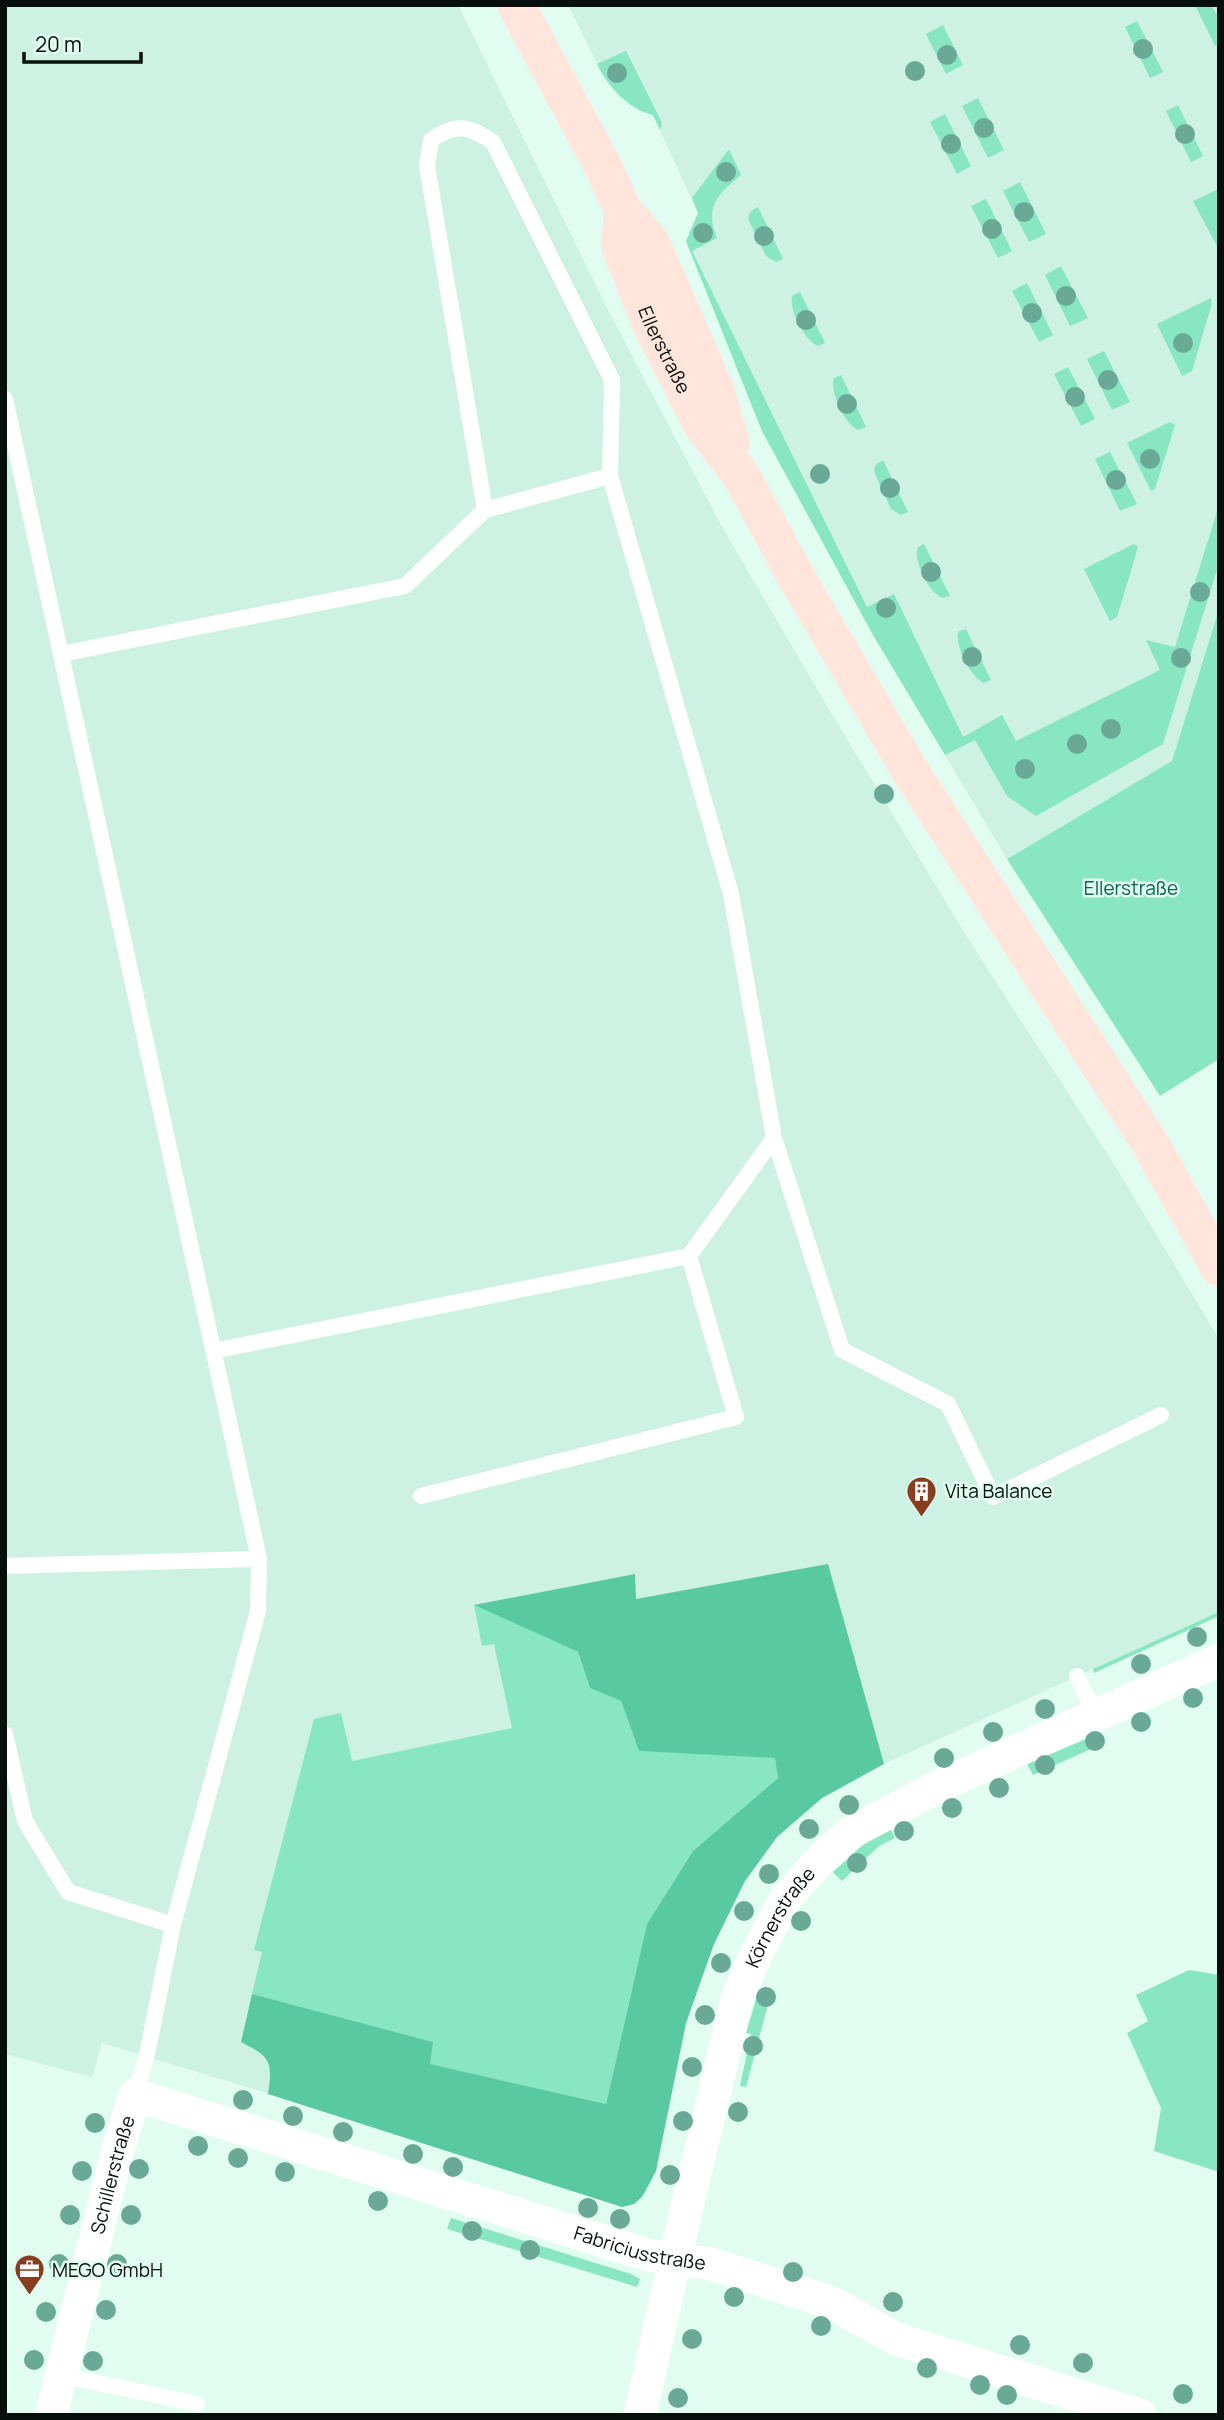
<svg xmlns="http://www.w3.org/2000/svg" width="1224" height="2420" font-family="Manrope,sans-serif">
<rect width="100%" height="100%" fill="#e1fdf1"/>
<!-- built -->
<path fill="#cdf1e2" d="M5,5h453l150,305 113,215 109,186 142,234 140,216 107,178v273l-335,152 -62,34 -45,39 -32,44 -31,63 -28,79 -30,148 -10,22 -12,11 -12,3 -317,-102 -203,-62 -10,34 -87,-23z
M568,5h651v604l-47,152 -165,98 -134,-224 -111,-204 -76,-190 12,-28 -45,-98 -13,-4 -22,-17 -16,-20z"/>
<!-- green -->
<path fill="#88e6c2" d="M1195,5h16l8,13v26l-4,2z
M1137,21l26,51 -13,6 -25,-51z
M943,25l20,40 -17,9 -20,-40z
M626,51l36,72 -2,7 -7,-15c-26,-7 -44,-27 -56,-51z
M978,98l26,52 -16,8 -26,-52z
M1178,105l25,51 -12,6 -25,-51z
M945,114l26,52 -14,8 -27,-52z
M729,149l12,26c-23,19 -37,32 -24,63l-25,13 175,356 27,-13 69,143 39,-22 14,26 144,-71 -14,-30 29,7 44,-142v58l-56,181 -127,72 -29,-20 -32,-56 -30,15 -72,-120 -111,-204 -76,-190 12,-28 -6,-15z
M1020,182l26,52 -17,8 -26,-51z
M1219,189v61l-26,-49z
M986,199l26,52 -14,7 -27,-52z
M758,207l25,52 -7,3 -10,-6 -17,-35c-1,-8 2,-11 9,-14z
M1061,266l27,52 -18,8 -25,-51z
M1027,283l26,52 -14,7 -27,-51z
M800,292l25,51 -7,3c-13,-5 -31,-38 -25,-51z
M1211,298l1,5 -20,68 -10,5 -25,-52z
M1104,351l26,51 -18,8 -25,-51z
M1068,367l27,52 -14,7 -27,-52z
M841,375l25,52 -7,3c-13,-3 -30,-39 -25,-52z
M1170,422l5,3 -20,64 -4,2 -24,-48z
M1110,452l27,52 -17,7 -25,-52z
M883,460l25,52 -7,3 -10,-6 -16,-35c-2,-8 2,-11 8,-14z
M924,544l26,52 -7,2c-13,-3 -31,-39 -25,-51z
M1134,544l4,3 -21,70 -7,4 -26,-52z
M1219,609v450l-59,37 -153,-237 165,-98z
M966,629l25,51 -7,3c-13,-5 -31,-39 -25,-52z
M474,1605l104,47 12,36 31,13 18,50 136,6 3,21 -85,73 -46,73 -41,180 -177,-40 4,-22 -181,-48 10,-42 -8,-2 60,-231 27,-6 11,48 160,-33 -18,-84 -12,2z
M1219,1612v4l-125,57 -1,-4z
M1098,1734l4,10 -69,31 -6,-11z
M890,1828l5,10 -16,8 -37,35 -9,-9 31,-28z
M1189,1970l30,5v197l-65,-21 7,-43 -34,-75 21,-12 -12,-26z
M758,1993l12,4 -24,90 -6,-1 11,-52 -5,-1z
M451,2218l180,56 9,5 -3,8 -190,-58z"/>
<!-- forest -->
<path fill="#59c9a2" d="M828,1564l56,200 -62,34 -45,39 -32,44 -31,63 -28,79 -30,148 -14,26 -8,7 -12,3 -354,-113c5,-34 2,-37 -27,-52l11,-48 181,48 -3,22 176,40 41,-180 46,-73 85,-73 -3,-20 -136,-7 -18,-50 -31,-13 -12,-36 -104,-47 161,-31 1,25z"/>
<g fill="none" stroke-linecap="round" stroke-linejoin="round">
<!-- lane -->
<path stroke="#fff" stroke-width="16" d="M5,399l254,1160 -1,52 -85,314 -26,129 -12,41
M485,510l-58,-344 4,-26c26,-18 37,-14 62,2l119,238 -2,96 121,418 43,244 68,212 106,54 45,93 168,-82
M61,654l344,-68 80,-76 125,-34
M213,1351l476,-95
M421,1496l315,-79 -47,-161 85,-118
M5,1566l254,-7
M1077,1676l18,39
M5,1734l20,87 43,71 105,33
M61,2375l136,29"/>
<!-- street -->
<g stroke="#fff" stroke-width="33">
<path id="s1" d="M51,2415l67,-266 17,-54 513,160 63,9 121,39 64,36 244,76"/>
<path id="s2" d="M640,2415l45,-200 53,-220 22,-49 27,-49 33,-37 30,-27 91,-48 278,-125"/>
</g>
<!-- secondary -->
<g stroke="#ffe5db" stroke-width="38">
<path d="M516,5l87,161 20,44 27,31 65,148 16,54"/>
<path id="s3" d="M623,210l-3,36 31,78 53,104 37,47 53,98 115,196 241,374 69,124"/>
</g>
</g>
<!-- trees -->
<g fill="#6aa996">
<circle cx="1143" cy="49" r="10"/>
<circle cx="947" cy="55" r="10"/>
<circle cx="915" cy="71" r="10"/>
<circle cx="617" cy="73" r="10"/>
<circle cx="984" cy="128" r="10"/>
<circle cx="1185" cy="134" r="10"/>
<circle cx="951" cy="144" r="10"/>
<circle cx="726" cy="172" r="10"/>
<circle cx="1024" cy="212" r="10"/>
<circle cx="992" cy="229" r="10"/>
<circle cx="703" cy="233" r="10"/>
<circle cx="764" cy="236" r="10"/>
<circle cx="1066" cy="296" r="10"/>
<circle cx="1032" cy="313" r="10"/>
<circle cx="806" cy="320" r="10"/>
<circle cx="1183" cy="343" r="10"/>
<circle cx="1108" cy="380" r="10"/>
<circle cx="1075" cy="397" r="10"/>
<circle cx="847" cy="404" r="10"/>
<circle cx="1150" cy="459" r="10"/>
<circle cx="820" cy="474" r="10"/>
<circle cx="1116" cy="480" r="10"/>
<circle cx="890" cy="488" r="10"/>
<circle cx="931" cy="572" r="10"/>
<circle cx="1200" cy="592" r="10"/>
<circle cx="886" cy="608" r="10"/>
<circle cx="972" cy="657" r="10"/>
<circle cx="1181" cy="658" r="10"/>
<circle cx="1111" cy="729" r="10"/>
<circle cx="1077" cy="744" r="10"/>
<circle cx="1025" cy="769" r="10"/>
<circle cx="884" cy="794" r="10"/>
<circle cx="1197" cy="1637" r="10"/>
<circle cx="1141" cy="1664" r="10"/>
<circle cx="1193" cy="1698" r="10"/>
<circle cx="1045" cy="1709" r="10"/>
<circle cx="1141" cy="1722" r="10"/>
<circle cx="993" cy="1732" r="10"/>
<circle cx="1095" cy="1741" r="10"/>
<circle cx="944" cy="1758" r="10"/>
<circle cx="1045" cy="1765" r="10"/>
<circle cx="999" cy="1788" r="10"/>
<circle cx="849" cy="1805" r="10"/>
<circle cx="952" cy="1808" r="10"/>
<circle cx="809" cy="1829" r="10"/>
<circle cx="904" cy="1831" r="10"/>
<circle cx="857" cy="1863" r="10"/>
<circle cx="769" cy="1874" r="10"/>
<circle cx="744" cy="1911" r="10"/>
<circle cx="801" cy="1921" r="10"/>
<circle cx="721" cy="1963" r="10"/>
<circle cx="766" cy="1997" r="10"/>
<circle cx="705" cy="2015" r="10"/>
<circle cx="753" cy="2046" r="10"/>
<circle cx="692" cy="2067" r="10"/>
<circle cx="243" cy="2100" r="10"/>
<circle cx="738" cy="2112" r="10"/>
<circle cx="293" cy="2116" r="10"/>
<circle cx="683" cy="2121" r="10"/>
<circle cx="95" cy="2123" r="10"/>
<circle cx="343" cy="2132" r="10"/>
<circle cx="198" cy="2146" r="10"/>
<circle cx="413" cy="2154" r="10"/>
<circle cx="238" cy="2158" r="10"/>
<circle cx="453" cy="2167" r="10"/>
<circle cx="139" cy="2169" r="10"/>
<circle cx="82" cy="2171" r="10"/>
<circle cx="285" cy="2172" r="10"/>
<circle cx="670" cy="2175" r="10"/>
<circle cx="378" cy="2201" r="10"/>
<circle cx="588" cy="2208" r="10"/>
<circle cx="70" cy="2215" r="10"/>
<circle cx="131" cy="2215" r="10"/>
<circle cx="620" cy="2219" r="10"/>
<circle cx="472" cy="2231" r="10"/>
<circle cx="530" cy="2250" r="10"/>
<circle cx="59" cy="2264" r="10"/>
<circle cx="117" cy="2264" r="10"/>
<circle cx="793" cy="2272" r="10"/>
<circle cx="734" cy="2297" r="10"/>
<circle cx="893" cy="2302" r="10"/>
<circle cx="106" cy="2310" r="10"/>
<circle cx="46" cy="2312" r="10"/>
<circle cx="821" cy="2326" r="10"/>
<circle cx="692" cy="2339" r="10"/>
<circle cx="1020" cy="2345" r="10"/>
<circle cx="34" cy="2360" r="10"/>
<circle cx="93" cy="2361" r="10"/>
<circle cx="1083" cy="2363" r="10"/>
<circle cx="927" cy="2368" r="10"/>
<circle cx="980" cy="2385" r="10"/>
<circle cx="1183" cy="2394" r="10"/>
<circle cx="1007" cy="2395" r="10"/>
<circle cx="678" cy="2398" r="10"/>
</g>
<!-- icons -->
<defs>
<symbol id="building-pin" viewBox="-11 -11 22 30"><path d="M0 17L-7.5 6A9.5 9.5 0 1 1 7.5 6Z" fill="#863d20" stroke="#e1fdf1"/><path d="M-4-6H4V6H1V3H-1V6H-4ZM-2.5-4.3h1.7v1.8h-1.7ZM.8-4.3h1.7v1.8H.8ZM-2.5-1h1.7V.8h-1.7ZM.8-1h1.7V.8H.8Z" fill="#fff"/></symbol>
<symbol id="office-pin" viewBox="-11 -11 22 30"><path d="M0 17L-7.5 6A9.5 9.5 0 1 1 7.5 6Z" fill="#863d20" stroke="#e1fdf1"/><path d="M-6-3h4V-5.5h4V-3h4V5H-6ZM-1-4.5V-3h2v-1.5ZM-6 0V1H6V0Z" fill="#fff"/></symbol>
</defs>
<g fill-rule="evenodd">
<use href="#building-pin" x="904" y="1474" width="35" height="47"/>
<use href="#office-pin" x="12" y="2252" width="35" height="47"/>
</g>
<g text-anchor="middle" stroke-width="5" stroke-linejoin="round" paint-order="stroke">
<!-- street labels -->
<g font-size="19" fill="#060f0b" stroke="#e1fdf1">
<text dy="7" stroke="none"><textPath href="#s3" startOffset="149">Ellerstraße</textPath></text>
<text dy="7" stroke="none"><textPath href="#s2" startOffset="520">Körnerstraße</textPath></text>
<text dy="7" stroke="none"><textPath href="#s1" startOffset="248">Schillerstraße</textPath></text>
<text dy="7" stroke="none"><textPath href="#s1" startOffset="859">Fabriciusstraße</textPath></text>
</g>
<!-- park labels -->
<g font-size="19" fill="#09654b" stroke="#e1fdf1">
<text x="1131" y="895">Ellerstraße</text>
</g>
<!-- poi labels -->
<g font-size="19" fill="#060f0b" stroke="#e1fdf1" text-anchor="start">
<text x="945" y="1498">Vita Balance</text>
<text x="52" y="2277">MEGO GmbH</text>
</g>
</g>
<!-- border -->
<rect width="1224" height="2420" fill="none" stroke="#060f0b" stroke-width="14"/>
<!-- scale -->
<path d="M24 52v10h117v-10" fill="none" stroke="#060f0b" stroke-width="3.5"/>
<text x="35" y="52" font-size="21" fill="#060f0b" stroke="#e1fdf1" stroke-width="5" paint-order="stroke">20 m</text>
</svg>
